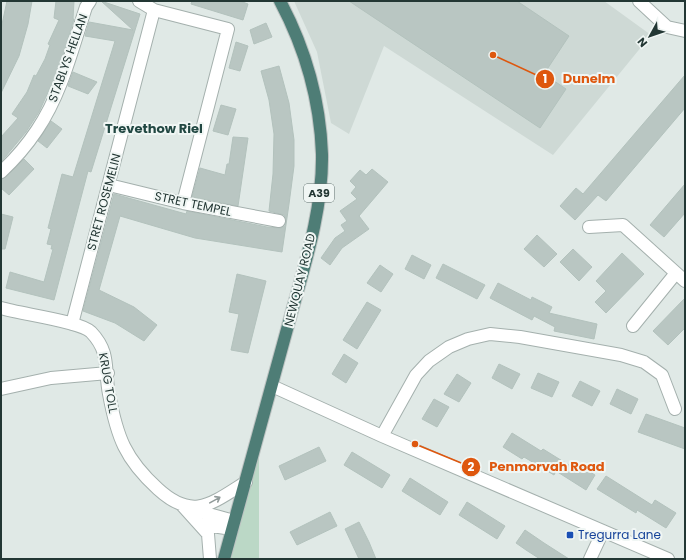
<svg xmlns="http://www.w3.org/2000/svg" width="686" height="560" font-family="Poppins,sans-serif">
<rect width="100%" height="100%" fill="#e0e9e6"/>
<!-- built -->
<path fill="#ced9d5" d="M294,1h310l47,34 -98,120 -169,-109 -35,88 -18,-11 -14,-71z"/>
<!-- green -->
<path fill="#bbd8c6" d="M259,454v105h-30z"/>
<!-- building -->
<path fill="#b9c6c2" stroke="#b3c2bd" d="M7,1h25l-4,23 -9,32 -18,37v-64z
M56,1h18l-1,18h1l-15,49 -20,44 -13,20 -25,30v-25l17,-19 -6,-4 15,-22 7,-17 2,1 9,-17 5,-14 -2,-1 11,-24 -5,-2z
M101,1l39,13 -49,158 -3,-1 -34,129 -48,-12 4,-16 34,10 9,-33h-2l1,-4 -5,-1 4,-15 -3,-1 14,-54 11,3 42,-136 -30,-5 4,-14 44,8z
M192,1h48l8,3 -5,16 -52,-16z
M349,1h168l52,35 -25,38 22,15 -26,39z
M266,23l6,14 -18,7 -4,-14z
M236,42l12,4 -8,25 -11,-3z
M279,66l10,37 5,37v26l-5,38 -7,48 -87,-14 -75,-22 -21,74 35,17 23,18 -13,16 -29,-18 -32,-12 31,-117 72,20 1,-3 80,16 14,1 4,-2 1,-7 -2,-4 -15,-4 4,-37 1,-40 -5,-34 -8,-29z
M73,72l24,10 -9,12 -20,-8z
M685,75v33l-79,93 -8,-6 -23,25 -15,-14 16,-18 7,6z
M221,105l15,4 -8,26 -15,-4z
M51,121l11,8 -15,19 -9,-7z
M233,137l15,1 -10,68 -46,-9 8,-29 25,7 2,-11h2z
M24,159l10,10 -25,26 -8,-7v-9l5,-2z
M372,169l16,13 -29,34 10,13 -27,19 -12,17 -9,-7 14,-20 10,-7 -4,-6 6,-4 -7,-10 17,-12 -6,-6 5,-6 -6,-6 10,-11 6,5z
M685,184v29l-21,24 -14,-12z
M1,214l12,3 -8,32h-4z
M537,235l20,19 -13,13 -20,-18z
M573,249l19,18 -13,14 -19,-19z
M622,253l22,21 -38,39 -11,-11 11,-11 -10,-10z
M412,255l19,10 -7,14 -19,-10z
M443,264l42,21 -8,14 -41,-21z
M380,265l13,9 -12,18 -14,-9z
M237,274l29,7 -18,72 -17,-3 8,-36 -10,-2z
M498,283l33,17 1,-3 20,10 -3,6 48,11 -3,15 -40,-8 1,-4 -21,-11 -2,4 -42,-22z
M685,298v30l-17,17 -15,-14z
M367,302l14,8 -24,39 -14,-9z
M344,354l14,9 -12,20 -14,-9z
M499,364l21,10 -8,15 -20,-11z
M538,373l21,9 -7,15 -21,-9z
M457,374l14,9 -12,19 -15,-8z
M580,381l20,10 -8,15 -20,-10z
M617,389l21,10 -7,15 -21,-10z
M434,399l15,8 -12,20 -15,-8z
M646,414l39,14v21l-47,-17z
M512,433l29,18 2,-2 29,18 3,-4 20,12 -9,15 -30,-19 -2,4 -30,-18 -2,2 -19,-12z
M319,447l7,14 -41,19 -6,-14z
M352,452l38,23 -8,13 -38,-23z
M606,476l46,29 3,-5 21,13 -10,15 -29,-18 -1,3 -39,-24z
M410,478l38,24 -8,13 -38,-24z
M467,502l38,24 -8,13 -38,-24z
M330,512l7,14 -40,19 -7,-13z
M359,522l10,20 7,17h-17l-14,-30z
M525,530l19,13 25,16h-29l-14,-9 -10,-7z"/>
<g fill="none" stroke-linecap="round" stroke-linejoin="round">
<defs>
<path id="minor" d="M139,1l15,9 74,19 -45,174
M639,1l28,26 18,4
M1,172c13,-12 26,-27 36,-42 25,-37 35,-81 49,-123l4,-6
M109,185l74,18 96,18
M589,227l34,-2 62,56
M1,308c19,6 79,13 90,24 20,21 13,37 18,62 8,43 16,65 49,95 35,32 53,15 88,-7
M72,324l82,-314
M633,326l43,-53
M272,386l110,50 286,123
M1,389l50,-11 57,-5
M382,436l34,-61 13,-14 20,-14 19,-8 22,-5 30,3 101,18 23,7 18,13 13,34
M181,504l27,30 2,25
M192,507l13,6 29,8
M199,524l33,5
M590,559l13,-28"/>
<path id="trunk" d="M224,559c22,-83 46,-165 68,-248 14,-50 31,-104 30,-157 -2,-54 -17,-106 -42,-153"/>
</defs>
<!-- minor casing -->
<use href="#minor" stroke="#a4b0ad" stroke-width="14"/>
<!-- trunk casing -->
<use href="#trunk" stroke="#bdc3c2" stroke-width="14"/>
<!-- minor -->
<use href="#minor" stroke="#fff" stroke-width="12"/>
<!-- trunk -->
<use href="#trunk" stroke="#4e7d76" stroke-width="12"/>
</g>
<!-- one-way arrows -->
<defs><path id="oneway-shaft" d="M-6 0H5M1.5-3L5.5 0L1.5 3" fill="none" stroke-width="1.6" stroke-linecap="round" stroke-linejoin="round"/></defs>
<use stroke="#919b9a" href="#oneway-shaft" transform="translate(215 500) rotate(-29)"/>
<!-- markers -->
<rect fill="#1a4fb4" stroke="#f0f6f4" stroke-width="1.5" x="566" y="531" width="8" height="8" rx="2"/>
<g text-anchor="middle" stroke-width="4" stroke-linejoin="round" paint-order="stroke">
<!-- shield labels -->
<rect fill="#f0f6f4" stroke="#60706e" stroke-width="1" x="304" y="184" width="30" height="18" rx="3"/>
<g font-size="11" font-weight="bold" fill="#233734">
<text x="319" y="197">A39</text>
</g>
<!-- street labels -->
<g font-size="12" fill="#233734" stroke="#f0f6f4">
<text transform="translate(68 58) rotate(-70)" y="4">STABLYS HELLAN</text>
<text transform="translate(104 202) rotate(-75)" y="4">STRET ROSEMELIN</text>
<text transform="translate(193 204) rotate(12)" y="4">STRET TEMPEL</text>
<text transform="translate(300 280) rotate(-76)" y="4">NEWQUAY ROAD</text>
<text transform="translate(108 383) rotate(80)" y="4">KRUG TOLL</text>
</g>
<!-- transit labels -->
<g font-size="12" fill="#164399" stroke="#f0f6f4" text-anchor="start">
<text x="578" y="539">Tregurra Lane</text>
</g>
<!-- neighbourhood labels -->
<g font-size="13" font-weight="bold" fill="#214742" stroke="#f0f6f4">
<text x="154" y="133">Trevethow Riel</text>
</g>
</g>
<!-- callouts -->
<path fill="none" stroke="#de570e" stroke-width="1.5" d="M493 55L545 79M415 444L471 467"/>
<g fill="#de570e" stroke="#f0f6f4" stroke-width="1.5">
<circle cx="493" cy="55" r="4"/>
<circle cx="415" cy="444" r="4"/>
<circle cx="545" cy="79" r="10"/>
<circle cx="471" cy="467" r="10"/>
</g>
<g font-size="12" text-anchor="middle" font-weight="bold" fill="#fff">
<text x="545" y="83">1</text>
<text x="471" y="471">2</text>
</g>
<g font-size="13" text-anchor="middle" font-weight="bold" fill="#de570e" stroke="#f0f6f4" stroke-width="4" stroke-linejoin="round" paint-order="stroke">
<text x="589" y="83">Dunelm</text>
<text x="547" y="471">Penmorvah Road</text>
</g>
<!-- border -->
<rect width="686" height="560" fill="none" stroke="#233734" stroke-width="4"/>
<!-- north arrow -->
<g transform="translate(650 36) rotate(230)" stroke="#f0f6f4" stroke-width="3" paint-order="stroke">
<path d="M0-3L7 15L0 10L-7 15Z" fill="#233734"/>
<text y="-6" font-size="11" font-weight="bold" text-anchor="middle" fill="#233734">N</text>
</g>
</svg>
